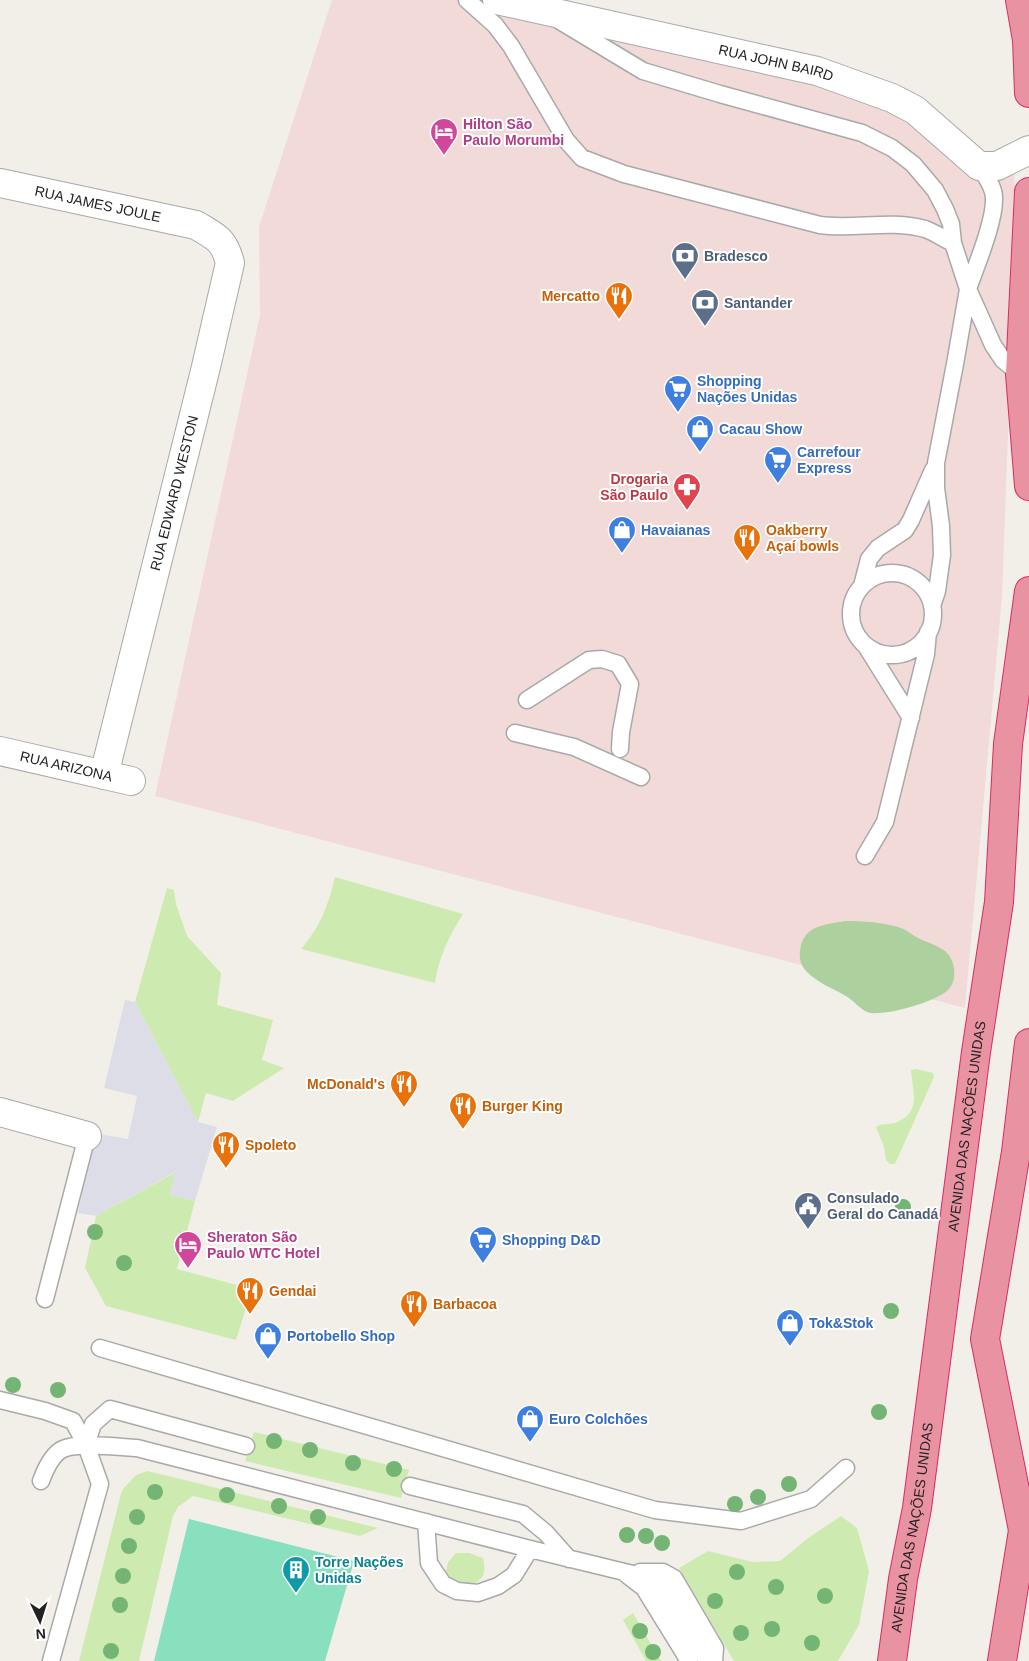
<svg xmlns="http://www.w3.org/2000/svg" width="1029" height="1661" font-family="Arial,sans-serif">
<rect width="100%" height="100%" fill="#f2efe9"/>
<!-- commercial -->
<path fill="#f2dad9" d="M332,0h165l320,71 141,78 56,9 1,86 -13,353 -37,411 -810,-212 105,-481 -1,-88z"/>
<!-- grass -->
<path fill="#cdebb0" d="M335,877l128,37c-14,22 -24,43 -28,69l-134,-34c19,-22 27,-43 34,-72z
M167,888l7,2 2,14 11,32 34,37 -4,32 56,15 -11,40 22,8 -51,33 -27,-8 -8,29 -63,-120z
M916,1069l17,4 1,4 -39,87h-5l-4,-4 -2,-13 -8,-20c5,-4 12,-2 19,-4 28,-11 17,-32 16,-53z
M176,1172l-6,23 25,6 -18,68 75,20 -16,51 -130,-34 -21,-38 11,-52z
M254,1432l155,38 -8,28 -156,-37z
M147,1471l30,7 201,50 -18,8 -167,-40 -15,11 -5,9 -34,145h-60l43,-171 14,-15z
M841,1516l16,12 12,43 -10,54 -21,36h-104l-55,-93 29,-17 45,11 27,-1 28,-23z
M456,1553h13l14,5c3,16 2,19 -12,28l-19,-5 -6,-10 2,-9z
M633,1613l28,48h-15l-23,-41z"/>
<!-- forest -->
<path fill="#add19e" d="M845,921c18,0 39,1 56,7 6,2 11,7 17,10 8,4 19,7 27,13 10,8 13,28 4,38 -10,12 -68,29 -82,23 -7,-3 -12,-10 -18,-14 -14,-9 -30,-14 -42,-26 -6,-6 -8,-13 -7,-21 3,-26 24,-26 45,-30z"/>
<!-- pitch -->
<path fill="#88e0be" d="M189,1519l165,42 -29,100h-171z"/>
<!-- plaza -->
<path fill="#dddde8" d="M125,1000l10,2 63,120 19,5 -22,74 -25,-6 5,-23 -79,44 -18,-3 16,-80 34,6 9,-43 -33,-8z"/>
<g fill="none" stroke-linecap="round" stroke-linejoin="round">
<defs>
<path id="lane" d="M467,0l28,25 16,21 55,94 16,18 42,16 196,51c34,5 71,-6 105,4 9,3 19,10 28,14l15,46 -13,75 -19,99v25l5,38 1,29 -5,36 -5,15
M560,21l83,50 77,23 142,39 30,15 21,16 22,26 10,19 6,15 2,19
M979,166c6,10 15,20 15,32 1,23 -18,68 -26,91l25,56 10,15 17,14
M851 614a41 41 0 1 1 82 0a41 41 0 1 1-82 0Z
M862,586l7,-27 9,-11 27,-18 6,-10 22,-50
M866,646l45,72
M527,700l62,-40 13,-1 16,5 12,20 -9,48 -1,17
M515,733l59,14 67,30
M865,856l20,-34 41,-168 2,-22
M45,1299l42,-163
M100,1348l555,162 86,11 70,-22 35,-31
M0,1400l45,11 28,10 13,24 14,39 -49,177
M86,1445l7,-21 17,-15 136,37
M41,1481c4,-11 11,-27 22,-32 15,-7 56,-2 74,-1l393,101 115,28 9,3 7,6 46,75
M410,1486l113,28 23,19 23,26
M426,1522l3,41 14,21 14,7 21,2 20,-7 16,-11 16,-26
M640,1572h23l11,6 41,70 -1,13
M627,1575l17,13 45,73"/>
<g id="street">
<path id="s1" d="M497,0l320,71 75,27 23,12 64,56h18l32,-16"/>
<path id="s2" d="M0,183l196,42c20,12 28,14 34,38l-25,108 -101,404"/>
<path id="s3" d="M0,751l131,30"/>
<path d="M0,1112l87,24"/>
</g>
<g id="highway">
<path d="M1020,0l7,40 2,53"/>
<path d="M1029,192l-9,182 9,112"/>
<path d="M1023,1530l-38,-191 31,-187 13,-109"/>
<path id="s4" d="M892,1661l11,-82 14,-71 59,-456 23,-150 9,-158 21,-153"/>
<path d="M1002,1661l24,-149"/>
</g>
</defs>
<!-- lane casing -->
<use href="#lane" stroke="#a9a9a9" stroke-width="19"/>
<!-- street casing -->
<use href="#street" stroke="#a9a9a9" stroke-width="30"/>
<!-- highway casing -->
<use href="#highway" stroke="#dc2a67" stroke-width="30"/>
<!-- lane -->
<use href="#lane" stroke="#fff" stroke-width="16"/>
<!-- street -->
<use href="#street" stroke="#fff" stroke-width="28"/>
<!-- highway -->
<use href="#highway" stroke="#e892a2" stroke-width="28"/>
</g>
<!-- trees -->
<g fill="#74b475">
<circle cx="903" cy="1207" r="8"/>
<circle cx="95" cy="1232" r="8"/>
<circle cx="124" cy="1263" r="8"/>
<circle cx="891" cy="1311" r="8"/>
<circle cx="13" cy="1385" r="8"/>
<circle cx="58" cy="1390" r="8"/>
<circle cx="879" cy="1412" r="8"/>
<circle cx="274" cy="1441" r="8"/>
<circle cx="310" cy="1450" r="8"/>
<circle cx="353" cy="1463" r="8"/>
<circle cx="394" cy="1469" r="8"/>
<circle cx="789" cy="1484" r="8"/>
<circle cx="155" cy="1492" r="8"/>
<circle cx="227" cy="1495" r="8"/>
<circle cx="758" cy="1497" r="8"/>
<circle cx="735" cy="1504" r="8"/>
<circle cx="279" cy="1506" r="8"/>
<circle cx="137" cy="1517" r="8"/>
<circle cx="318" cy="1517" r="8"/>
<circle cx="627" cy="1535" r="8"/>
<circle cx="646" cy="1536" r="8"/>
<circle cx="662" cy="1543" r="8"/>
<circle cx="129" cy="1546" r="8"/>
<circle cx="737" cy="1572" r="8"/>
<circle cx="123" cy="1576" r="8"/>
<circle cx="776" cy="1587" r="8"/>
<circle cx="825" cy="1596" r="8"/>
<circle cx="715" cy="1601" r="8"/>
<circle cx="120" cy="1605" r="8"/>
<circle cx="772" cy="1629" r="8"/>
<circle cx="640" cy="1631" r="8"/>
<circle cx="741" cy="1633" r="8"/>
<circle cx="812" cy="1643" r="8"/>
<circle cx="111" cy="1651" r="8"/>
<circle cx="653" cy="1652" r="8"/>
</g>
<!-- icons -->
<defs>
<symbol id="hotel-pin" viewBox="-11 -11 22 30"><path d="M0 17L-7.5 6A9.5 9.5 0 1 1 7.5 6Z" fill="#d1479c" stroke="#fff"/><path d="M-6-4.5h1.5V1H6V5H4.5V3h-9V5H-6ZM-4 0a1.8 1.8 0 1 1 3.6 0ZM.5 0V-2.5h3Q6-2.5 6 0Z" fill="#fff"/></symbol>
<symbol id="bank-pin" viewBox="-11 -11 22 30"><path d="M0 17L-7.5 6A9.5 9.5 0 1 1 7.5 6Z" fill="#5c6f8a" stroke="#fff"/><path d="M-6-4H6V4H-6ZM0-2.3a2.3 2.3 0 1 0 0 4.6a2.3 2.3 0 1 0 0-4.6Z" fill="#fff"/></symbol>
<symbol id="restaurant-pin" viewBox="-11 -11 22 30"><path d="M0 17L-7.5 6A9.5 9.5 0 1 1 7.5 6Z" fill="#e8710a" stroke="#fff"/><path d="M-5-6h1v4h1v-4h1v4h1v-4h1v5L-1.5 .5V6h-2V.5L-5-1ZM5-6V6H3V1.5H1.5Q1.5-4 5-6Z" fill="#fff"/></symbol>
<symbol id="supermarket-pin" viewBox="-11 -11 22 30"><path d="M0 17L-7.5 6A9.5 9.5 0 1 1 7.5 6Z" fill="#3f7fe0" stroke="#fff"/><path d="M-6-5.5h2.5l.6 2H6L4.5 2H-2.5L-4.4-4H-6ZM-1.5 3.2a1.3 1.3 0 1 0 .1 0ZM3 3.2a1.3 1.3 0 1 0 .1 0Z" fill="#fff"/></symbol>
<symbol id="shop-pin" viewBox="-11 -11 22 30"><path d="M0 17L-7.5 6A9.5 9.5 0 1 1 7.5 6Z" fill="#3f7fe0" stroke="#fff"/><path d="M-5-2.5h2.3a2.7 3.5 0 0 1 5.4 0H5L5.5 6h-11ZM-1.5-2.5h3a1.5 2.3 0 0 0-3 0Z" fill="#fff"/></symbol>
<symbol id="pharmacy-pin" viewBox="-11 -11 22 30"><path d="M0 17L-7.5 6A9.5 9.5 0 1 1 7.5 6Z" fill="#e0444e" stroke="#fff"/><path d="M-2-6h4v4h4v4h-4v4h-4v-4h-4v-4h4Z" fill="#fff"/></symbol>
<symbol id="civic-pin" viewBox="-11 -11 22 30"><path d="M0 17L-7.5 6A9.5 9.5 0 1 1 7.5 6Z" fill="#5c6f8a" stroke="#fff"/><path d="M-.6-6.5H3V-4.5H.6V-3L4-1V1h2V6H-6V1h2V-1L-.6-3ZM-1.2 2.5V6h2.4V2.5Z" fill="#fff"/></symbol>
<symbol id="building-pin" viewBox="-11 -11 22 30"><path d="M0 17L-7.5 6A9.5 9.5 0 1 1 7.5 6Z" fill="#0f9aa8" stroke="#fff"/><path d="M-4-6H4V6H1V3H-1V6H-4ZM-2.5-4.3h1.7v1.8h-1.7ZM.8-4.3h1.7v1.8H.8ZM-2.5-1h1.7V.8h-1.7ZM.8-1h1.7V.8H.8Z" fill="#fff"/></symbol>
</defs>
<g fill-rule="evenodd">
<use href="#hotel-pin" x="428" y="116" width="32" height="43"/>
<use href="#bank-pin" x="669" y="240" width="32" height="43"/>
<use href="#restaurant-pin" x="603" y="280" width="32" height="43"/>
<use href="#bank-pin" x="689" y="287" width="32" height="43"/>
<use href="#supermarket-pin" x="662" y="373" width="32" height="43"/>
<use href="#shop-pin" x="684" y="413" width="32" height="43"/>
<use href="#supermarket-pin" x="762" y="444" width="32" height="43"/>
<use href="#pharmacy-pin" x="671" y="471" width="32" height="43"/>
<use href="#shop-pin" x="606" y="514" width="32" height="43"/>
<use href="#restaurant-pin" x="731" y="522" width="32" height="43"/>
<use href="#restaurant-pin" x="388" y="1068" width="32" height="43"/>
<use href="#restaurant-pin" x="447" y="1090" width="32" height="43"/>
<use href="#restaurant-pin" x="210" y="1129" width="32" height="43"/>
<use href="#civic-pin" x="792" y="1190" width="32" height="43"/>
<use href="#supermarket-pin" x="467" y="1224" width="32" height="43"/>
<use href="#hotel-pin" x="172" y="1229" width="32" height="43"/>
<use href="#restaurant-pin" x="234" y="1275" width="32" height="43"/>
<use href="#restaurant-pin" x="398" y="1288" width="32" height="43"/>
<use href="#shop-pin" x="774" y="1307" width="32" height="43"/>
<use href="#shop-pin" x="252" y="1320" width="32" height="43"/>
<use href="#shop-pin" x="514" y="1403" width="32" height="43"/>
<use href="#building-pin" x="280" y="1554" width="32" height="43"/>
</g>
<g text-anchor="middle" stroke-width="4" stroke-linejoin="round" paint-order="stroke">
<!-- street labels -->
<g font-size="14" fill="#222" stroke="#fff">
<text dy="5" stroke="none"><textPath href="#s1" startOffset="286">RUA JOHN BAIRD</textPath></text>
<text dy="5" stroke="none"><textPath href="#s2" startOffset="100">RUA JAMES JOULE</textPath></text>
<text transform="translate(174 493) rotate(-76)" y="5">RUA EDWARD WESTON</text>
<text dy="5" stroke="none"><textPath href="#s3" startOffset="68">RUA ARIZONA</textPath></text>
<text dy="5" stroke="none"><textPath href="#s4" startOffset="540">AVENIDA DAS NAÇÕES UNIDAS</textPath></text>
<text dy="5" stroke="none"><textPath href="#s4" startOffset="135">AVENIDA DAS NAÇÕES UNIDAS</textPath></text>
</g>
<!-- hotel labels -->
<g font-size="14" font-weight="bold" fill="#b23c85" stroke="#fff" text-anchor="start">
<text x="463" y="129">Hilton São<tspan x="463" dy="16">Paulo Morumbi</tspan></text>
<text x="207" y="1242">Sheraton São<tspan x="207" dy="16">Paulo WTC Hotel</tspan></text>
</g>
<!-- service labels -->
<g font-size="14" font-weight="bold" fill="#4e5e75" stroke="#fff" text-anchor="start">
<text x="704" y="261">Bradesco</text>
<text x="724" y="308">Santander</text>
<text x="827" y="1203">Consulado<tspan x="827" dy="16">Geral do Canadá</tspan></text>
</g>
<!-- food labels -->
<g font-size="14" font-weight="bold" fill="#c56008" stroke="#fff" text-anchor="start">
<text x="600" y="301" text-anchor="end">Mercatto</text>
<text x="766" y="535">Oakberry<tspan x="766" dy="16">Açaí bowls</tspan></text>
<text x="385" y="1089" text-anchor="end">McDonald's</text>
<text x="482" y="1111">Burger King</text>
<text x="245" y="1150">Spoleto</text>
<text x="269" y="1296">Gendai</text>
<text x="433" y="1309">Barbacoa</text>
</g>
<!-- shop labels -->
<g font-size="14" font-weight="bold" fill="#366cbe" stroke="#fff" text-anchor="start">
<text x="697" y="386">Shopping<tspan x="697" dy="16">Nações Unidas</tspan></text>
<text x="719" y="434">Cacau Show</text>
<text x="797" y="457">Carrefour<tspan x="797" dy="16">Express</tspan></text>
<text x="641" y="535">Havaianas</text>
<text x="502" y="1245">Shopping D&amp;D</text>
<text x="809" y="1328">Tok&amp;Stok</text>
<text x="287" y="1341">Portobello Shop</text>
<text x="549" y="1424">Euro Colchões</text>
</g>
<!-- health labels -->
<g font-size="14" font-weight="bold" fill="#be3a42" stroke="#fff" text-anchor="end">
<text x="668" y="484">Drogaria<tspan x="668" dy="16">São Paulo</tspan></text>
</g>
<!-- culture labels -->
<g font-size="14" font-weight="bold" fill="#0d838f" stroke="#fff" text-anchor="start">
<text x="315" y="1567">Torre Nações<tspan x="315" dy="16">Unidas</tspan></text>
</g>
</g>
<!-- north arrow -->
<g transform="translate(40 1621) rotate(176)" stroke="#ffffff" stroke-width="4" paint-order="stroke">
<path d="M0-4L9 19L0 12L-9 19Z" fill="#222222"/>
<text y="-8" font-size="14" font-weight="bold" text-anchor="middle" fill="#222222">N</text>
</g>
</svg>
